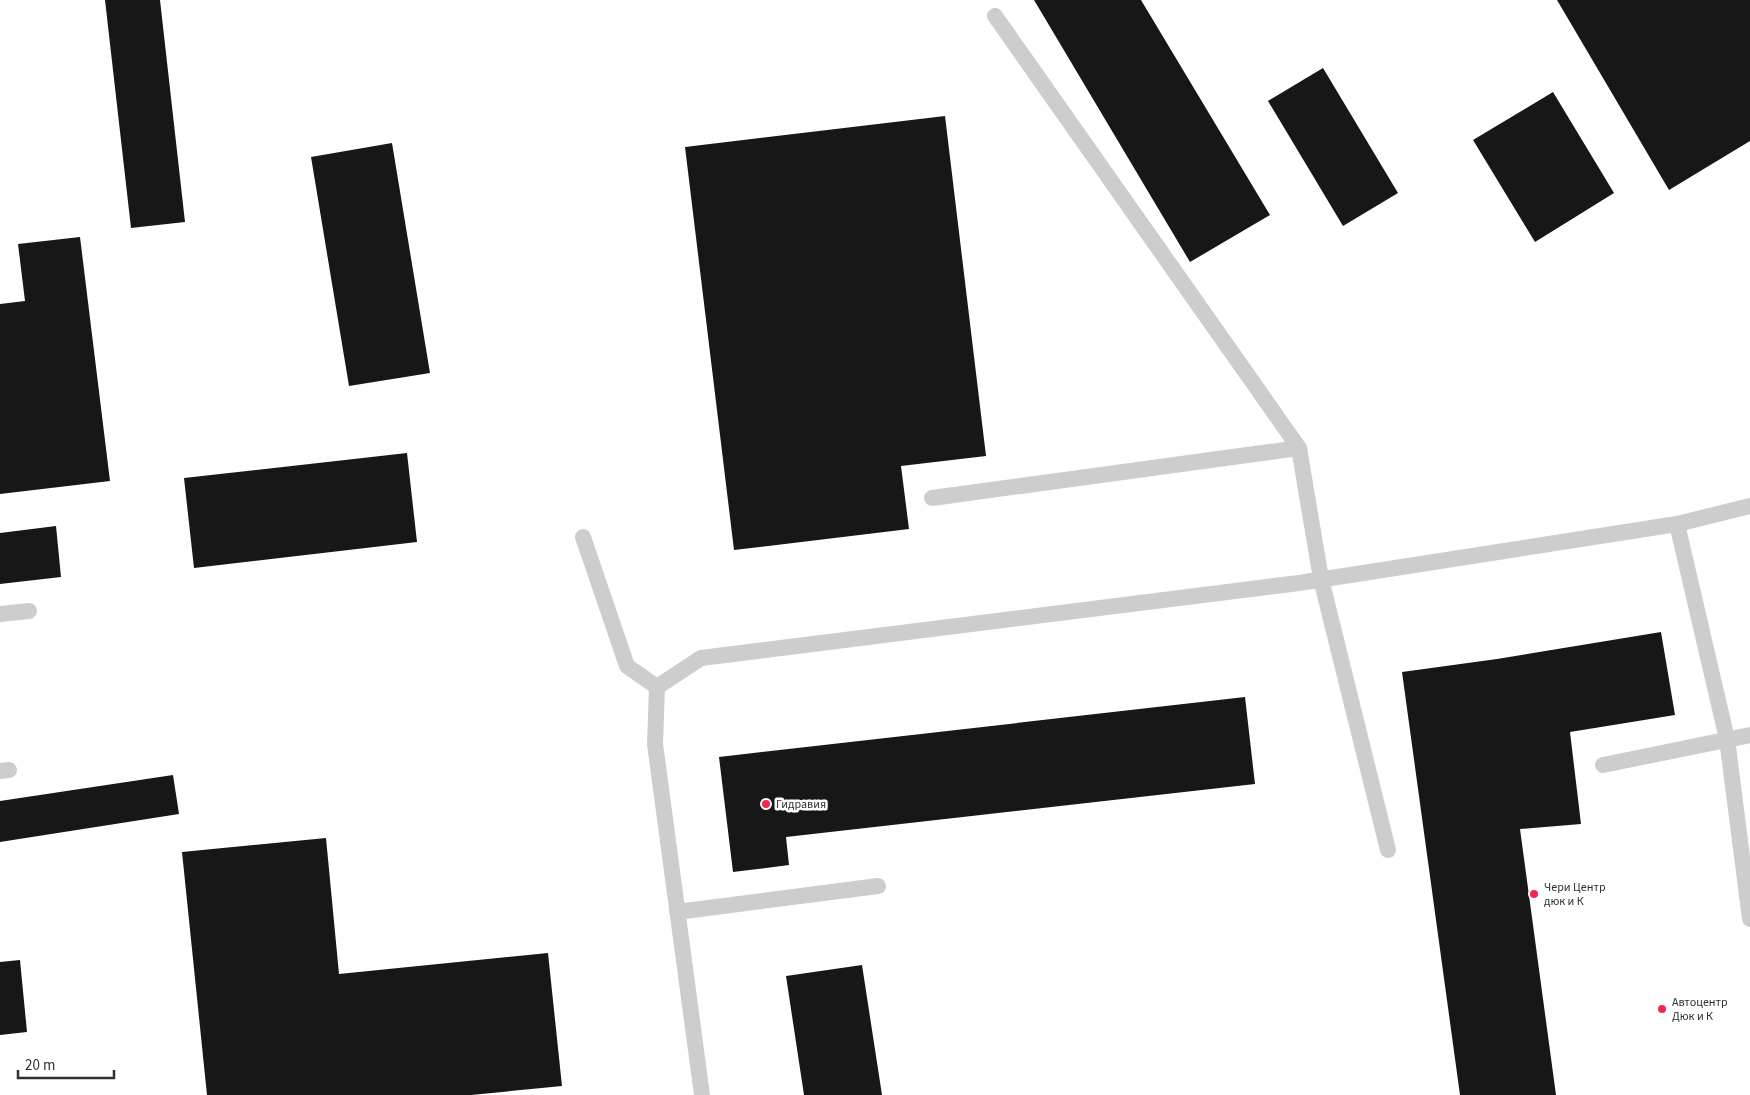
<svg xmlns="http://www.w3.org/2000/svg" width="1750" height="1095" font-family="'Source Sans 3',sans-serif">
<rect width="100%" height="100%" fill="#fff"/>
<!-- building -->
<path fill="#171717" d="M105,0h55l25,222 -54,6z
M1034,0h107l129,215 -80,47z
M1557,0h193v141l-81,49z
M1323,68l75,125 -55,33 -75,-125z
M1553,92l61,101 -79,49 -62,-102z
M945,116l41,340 -85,10 8,63 -175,21 -49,-403z
M392,143l38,230 -81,13 -38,-229z
M80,237l30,244 -110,13v-190l25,-3 -7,-57z
M407,453l10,89 -223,26 -10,-90z
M56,526l5,51 -61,7v-51z
M1661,632l14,83 -105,17 11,92 -61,5 36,266h-96l-58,-423 95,-13z
M1245,697l10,87 -469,53 3,28 -56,7 -14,-115z
M173,775l6,39 -179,28v-41z
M326,838l13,136 209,-21 14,133 -91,9h-264l-25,-243z
M20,960l7,72 -27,3v-73z
M862,965l20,130h-78l-18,-119z"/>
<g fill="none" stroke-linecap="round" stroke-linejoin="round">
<!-- lane -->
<path stroke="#cdcdcd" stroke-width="16" d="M995,16l304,432
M932,498l367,-50 22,131 67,271
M1677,524l50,215 23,180
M583,537l44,129 30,21
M0,614l29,-3
M1603,765l147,-30
M0,771l9,-1
M677,912l201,-26
M702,1095l-47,-351 2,-57 44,-29 598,-75 378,-59 73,-18"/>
</g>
<!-- markers -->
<g fill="#f0284c" stroke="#fff" stroke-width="2">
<circle cx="766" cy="804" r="5"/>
<circle cx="1534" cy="894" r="5"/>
<circle cx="1662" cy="1009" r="5"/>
</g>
<g text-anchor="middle" stroke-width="5" stroke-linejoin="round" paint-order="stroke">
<!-- poi labels -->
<g font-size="12" fill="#303030" stroke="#fff" text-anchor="start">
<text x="776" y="808">Гидравия</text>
<text x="1544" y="891">Чери Центр<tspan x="1544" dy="14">дюк и К</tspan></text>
<text x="1672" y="1006">Автоцентр<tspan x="1672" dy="14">Дюк и К</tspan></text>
</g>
</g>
<!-- scale -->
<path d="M18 1070v8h96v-8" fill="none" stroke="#303030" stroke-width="2.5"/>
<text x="25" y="1070" font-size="15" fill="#303030" stroke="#ffffff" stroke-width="4" paint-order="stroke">20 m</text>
</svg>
